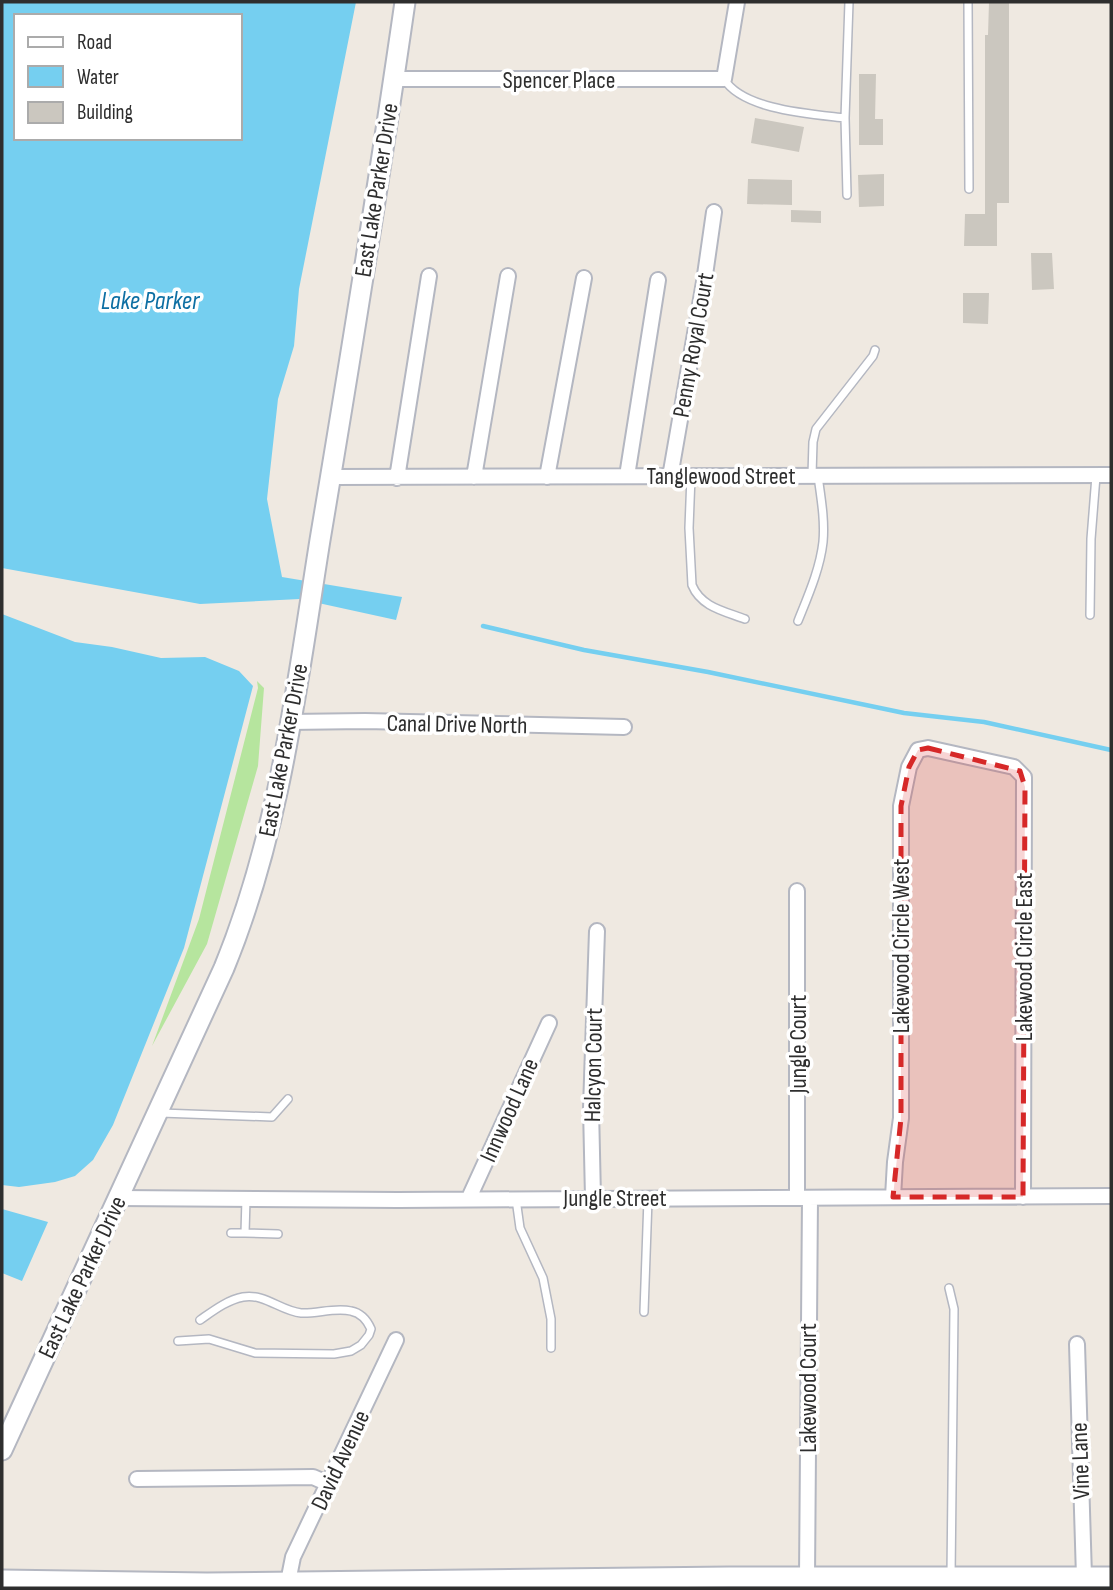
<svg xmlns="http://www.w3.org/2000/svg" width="1113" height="1590" font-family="'Sofia Sans Condensed',sans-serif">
<rect width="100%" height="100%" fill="#efe9e1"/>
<!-- green -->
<path fill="#b6e59e" d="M247,671l17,17 -6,78 -51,178 -55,102 47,-127 59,-231 -1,-7z"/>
<!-- water -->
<path fill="#75cff0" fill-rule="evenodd" d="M2,2h354l-57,287 -5,57 -16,53 -11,100 15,78 120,20 -6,23 -96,-21 -100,5 -198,-36zM16,16h224v122h-224z
M2,614l73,28 37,5 49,11 44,-1 34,14 14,15 -69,262 -71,177 -20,35 -18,16 -20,6 -36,5 -17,-2z
M2,1209l46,13 -26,59 -20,-8z"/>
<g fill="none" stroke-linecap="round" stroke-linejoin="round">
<!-- stream -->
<path stroke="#75cff0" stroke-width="4.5" d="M483,626l101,24 124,22 196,41 80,9 127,28"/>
</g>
<!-- building -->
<path fill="#cbc7bf" d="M989,2h20v201h-12v43h-33l1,-32h20v-179h3z
M859,74h17l-1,45h8v26h-24z
M755,118l49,9 -5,25 -48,-9z
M884,174v32l-25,1 -1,-32z
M748,179l44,1v25l-45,-1z
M791,210l30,1v12l-30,-1z
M1031,253h21l2,36 -22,1z
M963,293h26l-1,31 -25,-1z"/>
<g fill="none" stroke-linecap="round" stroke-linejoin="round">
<defs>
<path id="lane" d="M968,2l1,187
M724,79c19,31 87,35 121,39l2,77
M845,118l4,-116
M812,475l1,-33 3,-13 57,-73 2,-6
M691,476l-2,52 3,57c9,22 32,26 53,34
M1090,615l1,-76 5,-63
M798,621c10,-25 22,-52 25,-79 2,-22 -2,-44 -5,-66
M161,1113l111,4 16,-18
M246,1199l-1,34 33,1
M516,1199l4,29 23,50 8,41v29
M231,1233h14
M949,1288l5,21 -3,267
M644,1312l4,-113
M178,1341l31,-2 46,14 79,1 17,-3 10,-6 8,-10 2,-6c-4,-9 -10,-16 -20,-18 -16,-4 -34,3 -50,2 -20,-2 -37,-20 -58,-16 -16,3 -30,14 -43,23"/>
<path id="street" d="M394,79h330l13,-77
M627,476l31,-196
M331,477l780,-2
M474,477l34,-201
M547,477l37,-199
M670,477l34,-195 10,-70
M397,478l32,-202
M289,722l76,-1 259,6
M797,891v307
M893,1197l2,-35 6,-44v-312l8,-39 9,-17 10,-2 86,19 10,10 -1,420
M118,1198l280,2 713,-4
M469,1198l80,-175
M593,1198l-2,-90 6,-177
M1077,1344l7,233
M137,1479l176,-2 16,7
M807,1577l3,-379
M288,1582l5,-25 103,-217"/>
<path id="secondary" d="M2,1450l222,-482c56,-136 73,-284 96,-428 30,-179 59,-358 85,-538
M2,1580l205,3 522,-6h382"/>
</defs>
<!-- lane casing -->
<use href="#lane" stroke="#b4b7c1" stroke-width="10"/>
<!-- street casing -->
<use href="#street" stroke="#b4b7c1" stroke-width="18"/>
<!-- secondary casing -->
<use href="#secondary" stroke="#b4b7c1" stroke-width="23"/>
<!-- lane -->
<use href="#lane" stroke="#fff" stroke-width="7"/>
<!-- street -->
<use href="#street" stroke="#fff" stroke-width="14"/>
<!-- secondary -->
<use href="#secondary" stroke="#fff" stroke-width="19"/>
</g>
<!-- marked area -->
<path fill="#d62828" fill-opacity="0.2" stroke="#d62828" stroke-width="5" stroke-dasharray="14 9" stroke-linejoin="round" d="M928,748l92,23 5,16 -2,410h-130l8,-79v-312l8,-39 9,-17z"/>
<g text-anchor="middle" stroke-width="7" stroke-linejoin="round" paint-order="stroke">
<!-- street labels -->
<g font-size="24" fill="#2e2e2e" stroke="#fff">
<text x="559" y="88">Spencer Place</text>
<text transform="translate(376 190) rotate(-81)" y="8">East Lake Parker Drive</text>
<text transform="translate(693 345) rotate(-80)" y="8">Penny Royal Court</text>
<text x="721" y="484">Tanglewood Street</text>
<text transform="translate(457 724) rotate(1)" y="8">Canal Drive North</text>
<text transform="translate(283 750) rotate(-79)" y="8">East Lake Parker Drive</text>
<text transform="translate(901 946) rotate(-90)" y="8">Lakewood Circle West</text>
<text transform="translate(1024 957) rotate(-90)" y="8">Lakewood Circle East</text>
<text transform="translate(798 1044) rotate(-90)" y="8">Jungle Court</text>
<text transform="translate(593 1065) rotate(-89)" y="8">Halcyon Court</text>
<text transform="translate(509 1110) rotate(-66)" y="8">Innwood Lane</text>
<text x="615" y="1206">Jungle Street</text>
<text transform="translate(82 1277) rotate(-65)" y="8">East Lake Parker Drive</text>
<text transform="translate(808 1388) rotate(-90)" y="8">Lakewood Court</text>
<text transform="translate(340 1460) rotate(-65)" y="8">David Avenue</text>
<text transform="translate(1080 1461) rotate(-92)" y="8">Vine Lane</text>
</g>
<!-- water labels -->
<g font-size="26" font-style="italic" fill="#0d6fa3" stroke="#fff">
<text x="150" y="309">Lake Parker</text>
</g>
</g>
<!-- border -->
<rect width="1113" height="1590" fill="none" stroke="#2e2e2e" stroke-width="7"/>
<!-- legend -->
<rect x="14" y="14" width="228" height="126" fill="#ffffff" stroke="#ababab" stroke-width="2"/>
<rect x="28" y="37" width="35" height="10" fill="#ffffff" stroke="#ababab" stroke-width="2"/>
<text x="77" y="49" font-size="21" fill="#2e2e2e">Road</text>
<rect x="28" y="66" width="35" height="21" fill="#75cff0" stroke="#ababab" stroke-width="2"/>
<text x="77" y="84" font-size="21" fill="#2e2e2e">Water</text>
<rect x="28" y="102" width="35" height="21" fill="#cbc7bf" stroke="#ababab" stroke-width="2"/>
<text x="77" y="119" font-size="21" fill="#2e2e2e">Building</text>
</svg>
